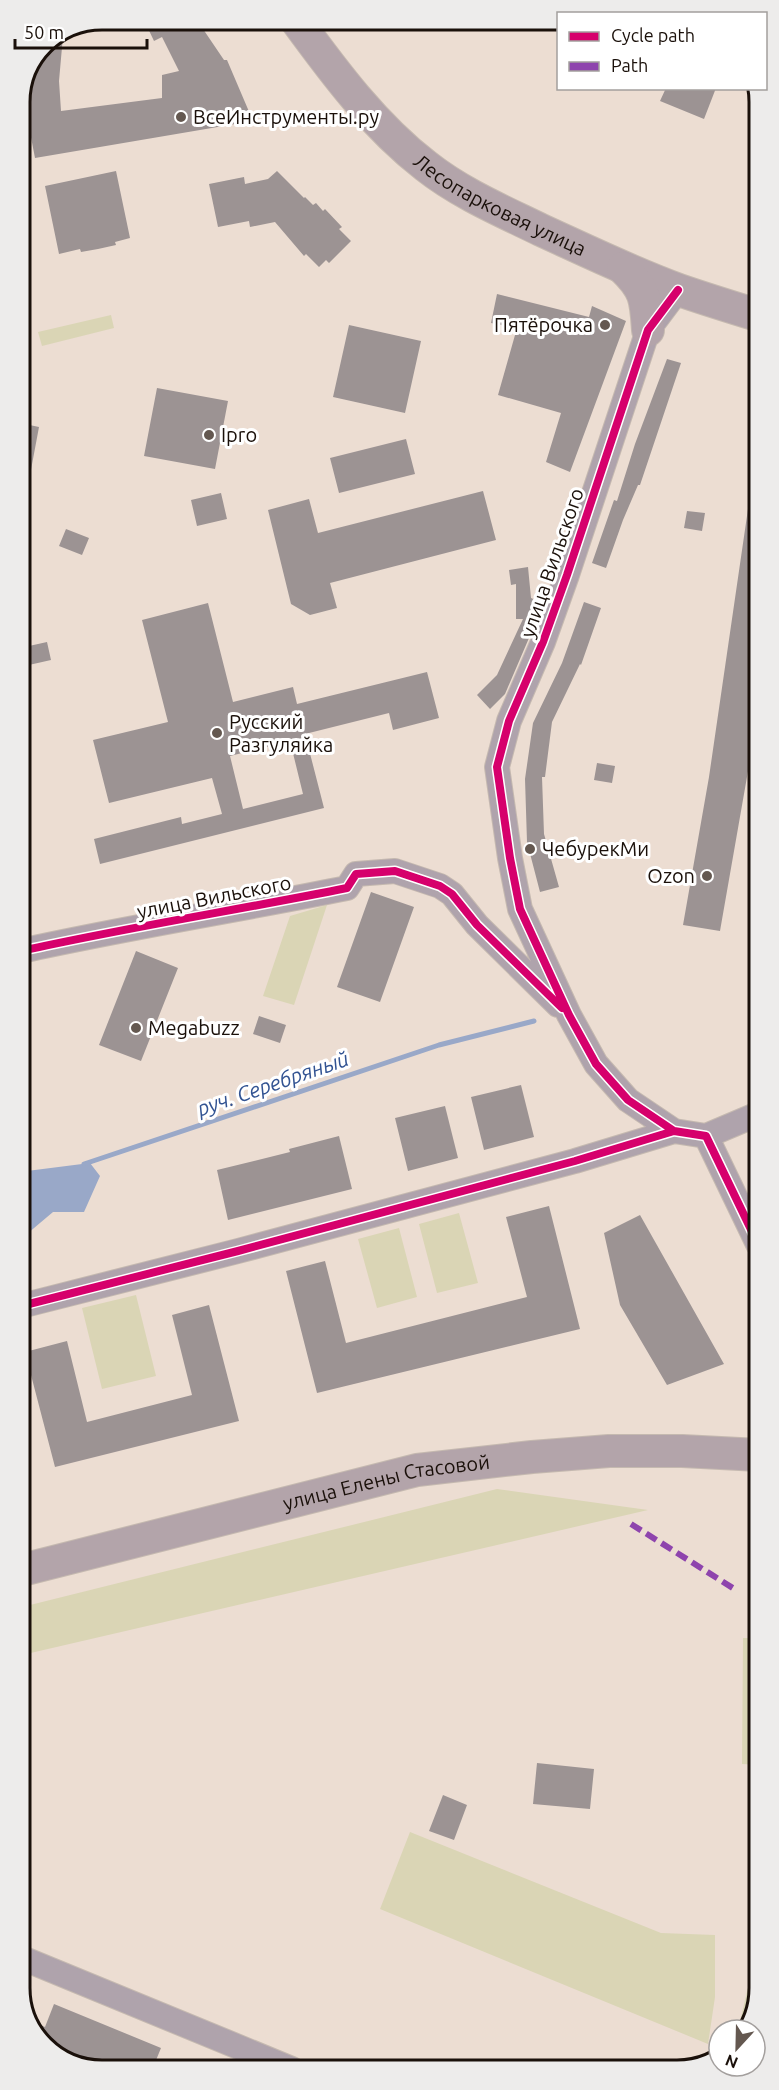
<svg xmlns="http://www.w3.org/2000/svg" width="779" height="2090" font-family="Ubuntu,sans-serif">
<rect width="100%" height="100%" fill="#ecddd2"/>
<!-- green -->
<path fill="#dad5b5" d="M111,315l3,13 -72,18 -4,-14z
M327,905l-33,100 -31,-9 27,-80z
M459,1213l19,70 -41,10 -18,-69z
M399,1228l18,69 -40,11 -19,-69z
M136,1295l20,81 -54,13 -20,-81z
M497,1489l151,21 -626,145v-48z
M743,1638h16v127l-17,-1z
M754,1818h5v170l-14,42h-7l16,-68z
M410,1832l251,101 54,2v62l-7,47 -328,-135z"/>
<!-- water -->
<path fill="#99a8c8" d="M90,1163l10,13 -16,36h-31l-32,27v-74l6,6z"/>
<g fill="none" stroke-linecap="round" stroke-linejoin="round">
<!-- stream -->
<path stroke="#99a8c8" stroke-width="5" d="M84,1164l355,-119 95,-24"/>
</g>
<!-- building -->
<path fill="#9c9393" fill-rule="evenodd" d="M144,20h77l-18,9 21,31h3l26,61 -218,37 -13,-67 9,-9 1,-12 12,-27 19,-7 -4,45 2,30 101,-13v-23l17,-4 -17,-34 -8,4z
M666,88h50l-12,31 -44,-18z
M116,171l14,67 -15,4 1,3 -18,4 -17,3 -1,-3 -21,5 -14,-68z
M277,171l27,27 1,-1 8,8 3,-2 7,8 2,-2 17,18 -3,2 12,12 -22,22 -3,-3 -7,7 -13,-13 -2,2 -29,-34 -25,5 -1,-6 -31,6 -9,-43 35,-7 1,7 23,-5z
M497,294l92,23 3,-11 34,15 -56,151 -24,-10 15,-49 -63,-18 19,-67 -26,-5z
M349,325l72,16 -16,72 -72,-16z
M667,359l14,4 -41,122h-2l-15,35 -17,48 -14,-5 22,-63 3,1 18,-57z
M157,388l71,13 -13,68 -71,-13z
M20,423l19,4 -12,64 -7,-1z
M406,439l9,35 -76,19 -9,-35z
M483,491l13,49 -166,43 7,25 -27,7 -19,-11 -23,-94 41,-11 9,34z
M221,493l6,26 -30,7 -6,-26z
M748,509h9l1,192 -7,53 -31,177 -37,-6 26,-148z
M687,511l18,2 -3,18 -18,-3z
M66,529l23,9 -7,17 -23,-9z
M528,567l3,31 9,4 -11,36 -24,56 -15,15 -13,-14 20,-20 26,-56h-7v-35l-5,1 -2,-15z
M584,602l17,6 -20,57 -1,-1 -28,58 -7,55h-3l2,57 15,53 -19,5 -13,-50 -2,-63 8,-56 29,-60z
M208,603l25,99 60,-15 4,17 130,-32 12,46 -46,12 -4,-17 -84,21 19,74 -224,56 -6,-25 87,-22 1,7 40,-10 -10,-36 -103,25 -16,-63 75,-18 -26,-102zM290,741l13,53 -60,15 -13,-53z
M47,642l4,18 -31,7v-19z
M597,763l18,3 -3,17 -18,-3z
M371,892l43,15 -34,95 -43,-15z
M136,951l42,17 -37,93 -42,-16z
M259,1016l27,9 -6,18 -27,-9z
M521,1085l13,52 -50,13 -13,-53z
M445,1106l13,52 -50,13 -13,-53z
M339,1136l13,53 -124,31 -11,-50 73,-18 -1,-3z
M549,1206l31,123 -263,64 -31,-122 39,-10 21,82 181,-46 -21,-80z
M640,1215l84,149 -57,21 -47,-80 -16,-72z
M209,1305l30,116 -184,46 -30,-115 42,-11 20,81 105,-27 -20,-80z
M537,1763l57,6 -4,40 -57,-5z
M443,1795l24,10 -13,35 -25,-9z
M54,2004l107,44 -9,22h-56l-48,-20 -19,-30 16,7z"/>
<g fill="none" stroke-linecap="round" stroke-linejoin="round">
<defs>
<path id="minor" d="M678,290l-30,40 -81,245 -24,67 -34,79 -12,46 13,91 10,51 49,106 27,49 32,36 46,31 32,5 52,108
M21,951c108,-24 217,-41 326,-63l9,-14 39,-3 45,15 12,8 25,31 81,80
M706,1136l52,-22
M21,1306l217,-55 337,-90 99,-30
M22,1958l270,111"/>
<g id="major">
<path id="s1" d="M296,20c38,52 78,106 130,146 34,27 76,45 115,64 46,21 91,43 138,60 26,9 52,17 78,25"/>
<path d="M623,268c23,22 23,32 25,62"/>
<path id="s2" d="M22,1570l395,-100 115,-13 77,-6h73l77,4"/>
</g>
</defs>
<!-- minor casing -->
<use href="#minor" stroke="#c5b9b0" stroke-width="26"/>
<!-- major casing -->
<use href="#major" stroke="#c5b9b0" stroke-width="34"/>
<!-- minor -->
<use href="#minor" stroke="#afa3ac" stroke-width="24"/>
<!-- major -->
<use href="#major" stroke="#b3a4aa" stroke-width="32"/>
<!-- quiet -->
<path stroke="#8e44ad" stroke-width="6" stroke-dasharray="12 6" stroke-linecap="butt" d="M631,1524l105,66"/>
<defs>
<path id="cycleway" d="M678,290l-30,40 -81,245 -24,67 -34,79 -12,46 13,91 10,51 49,106 27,49 32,36 46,31 32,5 52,108
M21,951c108,-24 217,-41 326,-63l9,-14 39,-3 45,15 12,8 25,31 85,83
M21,1306l217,-55 337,-90 99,-30"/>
</defs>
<!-- cycleway casing -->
<use href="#cycleway" stroke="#fff" stroke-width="11"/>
<!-- cycleway -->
<use href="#cycleway" stroke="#d6006c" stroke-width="8"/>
</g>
<!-- markers -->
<g fill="#645850" stroke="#fff" stroke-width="2">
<circle cx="181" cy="117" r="6"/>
<circle cx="605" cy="325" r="6"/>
<circle cx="209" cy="435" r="6"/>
<circle cx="217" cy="733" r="6"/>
<circle cx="530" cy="849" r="6"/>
<circle cx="707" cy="876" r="6"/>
<circle cx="136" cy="1028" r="6"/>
</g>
<g text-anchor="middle" stroke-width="6" stroke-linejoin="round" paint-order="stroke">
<!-- poi labels -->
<g font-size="20" fill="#1a100a" stroke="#fff" text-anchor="start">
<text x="193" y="124">ВсеИнструменты.ру</text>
<text x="593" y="332" text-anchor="end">Пятёрочка</text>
<text x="221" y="442">Ipro</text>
<text x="229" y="729">Русский<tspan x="229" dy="23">Разгуляйка</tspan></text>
<text x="542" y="856">ЧебурекМи</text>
<text x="695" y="883" text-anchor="end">Ozon</text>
<text x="148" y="1035">Megabuzz</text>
</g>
<!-- street labels -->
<g font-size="20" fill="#1a100a" stroke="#fff">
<text dy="7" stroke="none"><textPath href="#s1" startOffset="280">Лесопарковая улица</textPath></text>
<text transform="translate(552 563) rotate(-71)" y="7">улица Вильского</text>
<text transform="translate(214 897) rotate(-11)" y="7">улица Вильского</text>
<text dy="7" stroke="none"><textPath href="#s2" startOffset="375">улица Елены Стасовой</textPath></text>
</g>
<!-- water labels -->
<g font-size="21" font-style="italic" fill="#325392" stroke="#fff">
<text transform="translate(273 1084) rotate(-19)" y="7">руч. Серебряный</text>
</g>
</g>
<!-- crop -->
<path d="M0 0H779V2090H0ZM102 30H677A72 72 0 0 1 749 102V1988A72 72 0 0 1 677 2060H102A72 72 0 0 1 30 1988V102A72 72 0 0 1 102 30Z" fill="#edeceb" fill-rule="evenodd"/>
<path fill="none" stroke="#1a100a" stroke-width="3" d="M102 30H677A72 72 0 0 1 749 102V1988A72 72 0 0 1 677 2060H102A72 72 0 0 1 30 1988V102A72 72 0 0 1 102 30Z"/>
<!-- legend -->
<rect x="557" y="12" width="210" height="78" fill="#ffffff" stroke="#a39f9d" stroke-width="1.5"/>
<rect x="569" y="32" width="30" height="9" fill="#d6006c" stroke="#a39f9d" stroke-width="1.5"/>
<text x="611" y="42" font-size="18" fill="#1a100a">Cycle path</text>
<rect x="569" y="62" width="30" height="9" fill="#8e44ad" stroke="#a39f9d" stroke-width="1.5"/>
<text x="611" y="72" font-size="18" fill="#1a100a">Path</text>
<!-- north arrow -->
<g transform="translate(737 2048) rotate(202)"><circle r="28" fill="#ffffff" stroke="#a39f9d" stroke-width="1.5"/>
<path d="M0-4.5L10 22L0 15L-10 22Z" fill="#645850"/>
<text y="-9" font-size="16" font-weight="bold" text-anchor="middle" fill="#1a100a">N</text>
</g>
<!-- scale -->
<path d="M15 39v9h132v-9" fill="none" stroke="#1a100a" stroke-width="3"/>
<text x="24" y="39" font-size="18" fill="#1a100a" stroke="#ffffff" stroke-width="4.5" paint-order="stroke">50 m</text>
</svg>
